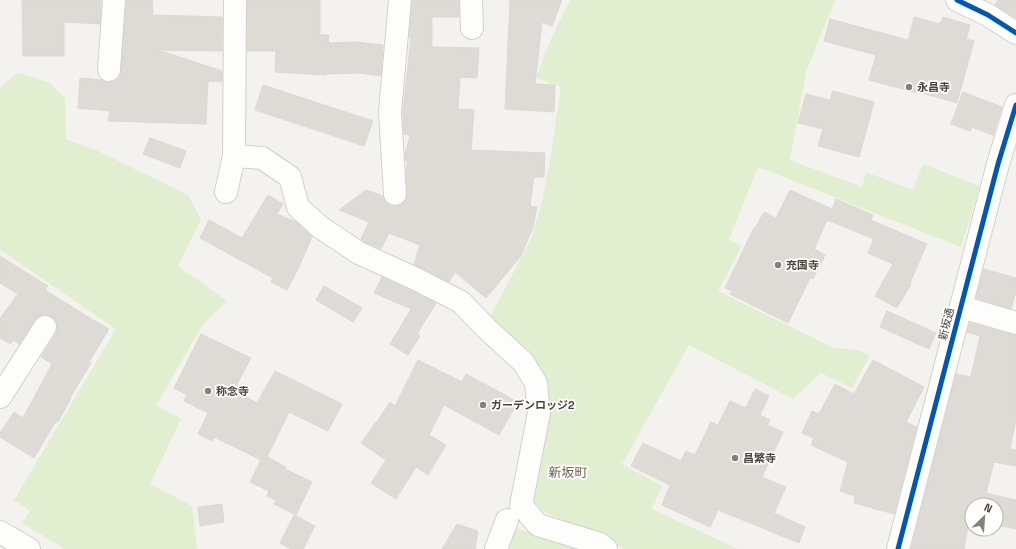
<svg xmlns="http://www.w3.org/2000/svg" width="1016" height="549" font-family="'Space Grotesk','Noto Sans JP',sans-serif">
<rect width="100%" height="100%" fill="#f4f2ee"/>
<!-- green -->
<path fill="#e1eecf" d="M570,0h265l-29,72 -16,88 72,27 4,-15 47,18 10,-26 57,22 -19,61 -203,-80 -29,73 13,6 -24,45 116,57 24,2 12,6 -18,32 -31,-15 -28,26 -104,-54 -67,119 40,22 -10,23 86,40h-114l-79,-37 -14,-13 20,-96 -16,-37 -47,-45 43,-82 10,-33 9,-46 11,-73 -25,-9 16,-42z
M17,73l20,5 14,6 14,14 1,41 32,12 90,44 13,24 -23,47 49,35 -24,23 -47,81 25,14 -31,65 42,22 5,43h-132l-43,-26 8,-12 -16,-11 102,-171 -116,-79v-163z
M509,526l71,23h-78z"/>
<!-- building -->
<path fill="#dedbd6" stroke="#dcd9d4" d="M22,0h79l-1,24 -36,-2v34h-41z
M126,0h26l1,15 69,2v34l-64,-1 64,21v11l-14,-1 -2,43 -98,-3 2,-10 -32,-3 2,-30 22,2 6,2h6l6,-5 1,-6z
M247,0h73v35h9l-1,8 27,-1 28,3 -2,31 -22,-3 -33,1v1l-51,-3 1,-21h-29z
M412,0h47v17h-27v30l47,1 -2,30 -17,-1 -2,32 16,1 -3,40 74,3 -1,24h-10l-4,29 7,1 -4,20 -12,29 -35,42 -31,-26 -6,10 -35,-18 6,-19 -31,-12 -8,16 -16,-7 -4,-3 8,-17 -30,-12 27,-20 17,6 2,5 5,4 5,1 7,-1 4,-6 1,-6 -1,-23 2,-9 -3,-1v-6l5,-19 -6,-1 -1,-22 8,-75h-2z
M510,0h52l-10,26 -10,-4 -7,62 20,1 -1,27 -49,-3z
M998,0h18v18l-21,-13z
M914,17l26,7 3,-7 27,8 -4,14 8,2 -17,62 -35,-10v1l-53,-14 7,-25 -52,-14 6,-22 78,21z
M263,85l110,36 -9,25 -109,-36z
M833,91l41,11 -15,55 -41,-11 5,-17 -25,-6 8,-29 24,6z
M963,92l39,15 -9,28 -21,-8 -2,4 -19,-7z
M150,138l36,13 -6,17 -37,-14z
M790,190l42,19 4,-10 37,16 -2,5 56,24 -17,39 1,1 -14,24 -22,-12 18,-32 -25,-11 6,-14 -47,-19 -13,29 11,6 -12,24 -3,-1 -22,45 -58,-29 2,-3 -7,-3 29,-60h1l9,-16 12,6z
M268,195l15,9 -6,10 19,8 16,15 -13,30 -12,23 -16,-8 2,-4 -73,-40 9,-18 33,18z
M0,256l48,30 -3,4 48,30 16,9 -20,33 2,1 -21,35h1l-13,24 -2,-1 -22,37 -34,-21v-4l14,-21 9,6 29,-54 -11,-7 15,-23 1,-7 -1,-6 -4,-4 -7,-2 -6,1 -4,4 -16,24 -5,-4 -4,4 -10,-6v-20l18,-24 -18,-11z
M984,269l32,9v14l-5,17 -35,-11z
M382,277l54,26 -19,31 3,2 -12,19 -18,-11 21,-35 -37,-16z
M324,286l38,22 -9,14 -37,-22z
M887,311l49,22 -7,16 -49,-22z
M970,323l43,12h3v84l-6,30 6,1v16l-22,-4 -8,31 30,7v29l-20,-4v-20h-24v19l-3,-1 -5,26h-53l45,-175 15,3 9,-41 -13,-4z
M201,334l50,24 -17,32 23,13 18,-32 67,33 -14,27 -39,-19 -22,45 19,10 -1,2 27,13 -16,33 -22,-11 2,-4 -9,-4 2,-5 -19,-9 11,-22 -47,-23 -2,4 -14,-7 10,-21 -24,-12 3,-6 -13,-7z
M418,360l44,22 4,-8 52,28 -19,33 -55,-30 -15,30 17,10 -18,30 -12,-8 -20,32 -25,-16 15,-23 -25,-17 15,-21v1l14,-21 5,4z
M873,360l51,27 -18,35 11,5 -23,87 -40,-11 1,-7 -15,-5 8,-29 -37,-17 3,-7 -12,-5 10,-22 7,3 16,-30 19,10z
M755,389l14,7 -9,19 10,5 -3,5 16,7 -21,45 24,10 -12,26 31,14 -6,16 -81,-33 -8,17 -48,-22 8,-20 -39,-19 12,-23 38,18 5,-10 9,4 16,-33 7,3 12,-24 16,7z
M222,504l2,18 -24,4 -2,-19z
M294,515l21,11 -12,23h-12l-11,-6z
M457,524l21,7 -3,18h-33z"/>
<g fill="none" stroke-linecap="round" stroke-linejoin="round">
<defs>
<path id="minor" d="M471,0l1,28
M957,0l31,15 28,18
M109,70l5,-70
M234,156l28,2 28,19 8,30 22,20 39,26 57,26 45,23 26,27 36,33 13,21 3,30 -18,92 17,20 62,19 6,5
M226,192l8,-36 1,-156
M395,194l-5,-82 10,-112
M961,307l55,16
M0,397l45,-70
M0,532l29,17
M496,549l11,-29
M898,549l100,-385 18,-59"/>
</defs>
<!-- minor casing -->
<use href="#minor" stroke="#d2d0cb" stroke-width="24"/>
<!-- minor -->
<use href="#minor" stroke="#fdfdfc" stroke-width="22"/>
<defs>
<path id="cycleway" d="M957,0l31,15 28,18
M898,549l100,-385 18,-59"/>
</defs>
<!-- cycleway casing -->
<use href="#cycleway" stroke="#fff" stroke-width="8"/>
<!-- cycleway -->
<use href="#cycleway" stroke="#0057b8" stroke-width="5"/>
</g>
<!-- markers -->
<g fill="#868178" stroke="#fff" stroke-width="1.5">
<circle cx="909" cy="87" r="4"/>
<circle cx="778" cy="265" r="4"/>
<circle cx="208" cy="391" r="4"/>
<circle cx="483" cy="405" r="4"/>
<circle cx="735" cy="458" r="4"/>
</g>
<g text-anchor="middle" stroke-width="3.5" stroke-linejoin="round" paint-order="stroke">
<!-- poi labels -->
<g font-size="11" font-weight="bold" fill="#4b4439" stroke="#fff" text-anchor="start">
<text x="917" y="91">永昌寺</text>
<text x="786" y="269">充国寺</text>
<text x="216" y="395">称念寺</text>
<text x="491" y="409">ガーデンロッジ2</text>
<text x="743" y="462">昌繁寺</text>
</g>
<!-- street labels -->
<g font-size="11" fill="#4b4439" stroke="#fff">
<text transform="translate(946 324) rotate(-76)" y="4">新坂通</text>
</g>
<!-- quarter labels -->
<g font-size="13" fill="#6e6250" stroke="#fff">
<text x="568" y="477">新坂町</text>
</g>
</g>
<!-- north arrow -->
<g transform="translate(984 517) rotate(25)"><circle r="19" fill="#ffffff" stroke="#b7b4b0"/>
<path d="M0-3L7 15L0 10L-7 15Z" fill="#868178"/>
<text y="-6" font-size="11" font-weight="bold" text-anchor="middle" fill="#4b4439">N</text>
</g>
</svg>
